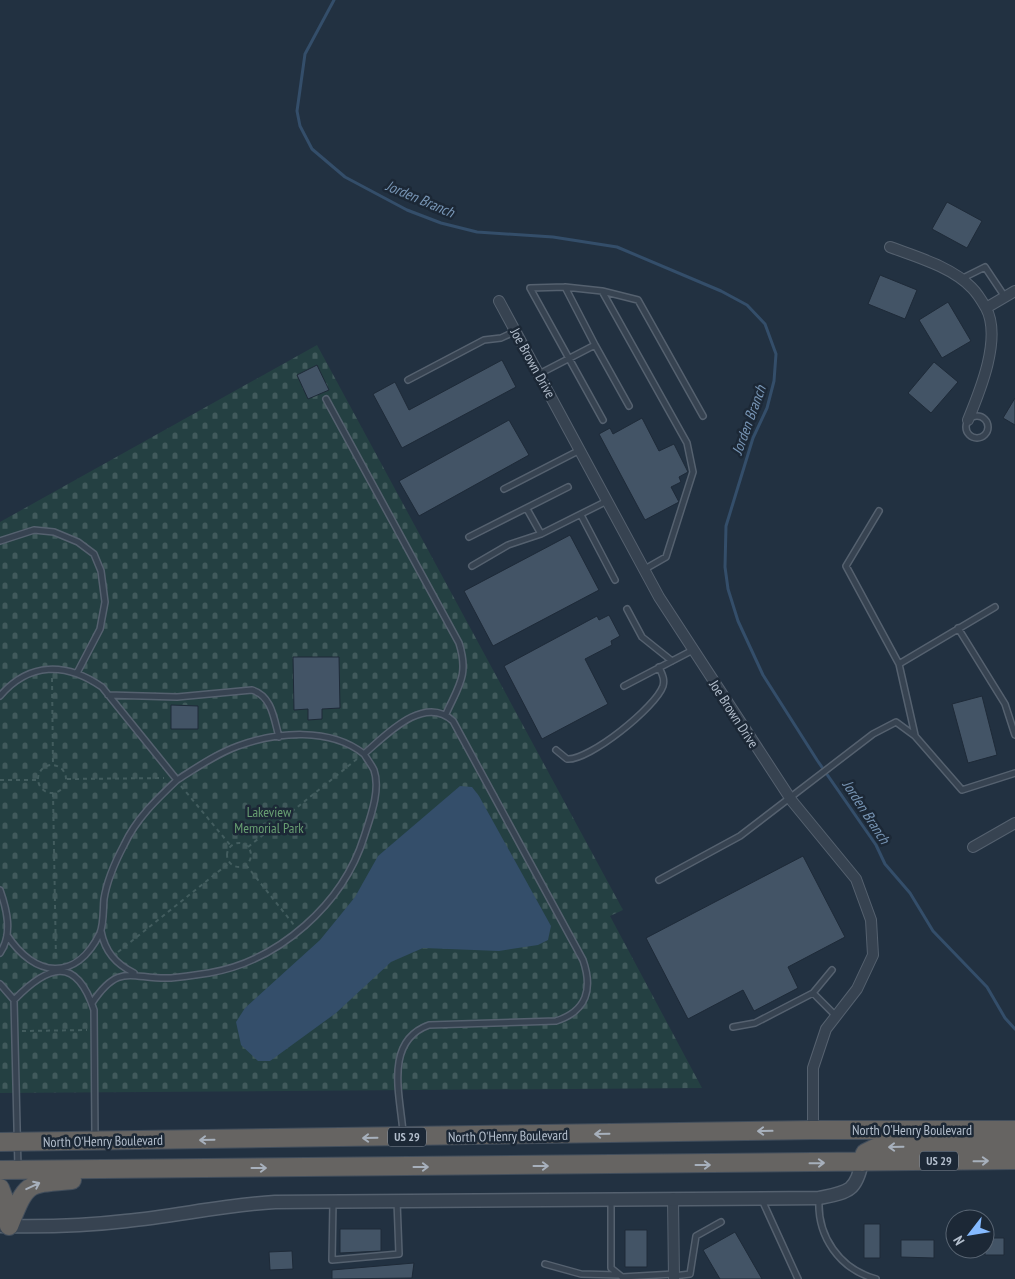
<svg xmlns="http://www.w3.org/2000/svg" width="1015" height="1279" font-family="'PT Sans Narrow',sans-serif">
<defs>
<pattern id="cemetery-stones" width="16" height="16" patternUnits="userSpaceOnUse" patternTransform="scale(1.25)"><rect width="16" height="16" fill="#244042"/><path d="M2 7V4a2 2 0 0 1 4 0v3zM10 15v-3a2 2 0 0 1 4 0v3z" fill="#415a5c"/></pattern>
</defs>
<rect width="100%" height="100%" fill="#223141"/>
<!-- cemetery -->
<path fill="url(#cemetery-stones)" d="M317,345l306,565 -13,6 92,172 -702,5v-571z"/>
<!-- water -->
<path fill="#344e6a" d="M460,786l12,1 7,9 72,130 -3,14 -10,5 -39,6 -76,-3 -32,14 -55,51 -66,48h-12l-17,-16 -5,-23 9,-14 75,-68 35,-43 23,-41z"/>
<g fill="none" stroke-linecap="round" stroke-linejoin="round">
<!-- stream -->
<path stroke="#344e6a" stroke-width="3" d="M334,0l-29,54 -8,57 3,15 12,23 33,28 62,33 34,13 36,9 76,5 64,10 104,44 26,14 18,19 11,30 -2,27 -7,27 -14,30 -27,88 -1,41 3,22 10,32 25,54 54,85 59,85 9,19 25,29 23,38 54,56 18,31 10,11"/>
</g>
<!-- building -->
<path fill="#435466" stroke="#1e2a38" d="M947,202l35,19 -15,27 -35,-19z
M880,275l37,15 -12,29 -37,-15z
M948,302l23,39 -29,17 -23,-38z
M502,360l14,27 -114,61 -29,-54 22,-12 14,28z
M934,362l24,20 -27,31 -23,-20z
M317,365l12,25 -21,9 -11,-24z
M1015,398v27l-12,-7z
M642,418l17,33 15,-7 14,28 -9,5 2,5 -10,5 8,15 -34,18 -46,-86 11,-6 3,6z
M509,420l20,35 -110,61 -20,-35z
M570,535l29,55 -106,56 -29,-55z
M609,615l11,21 -9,5 1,4 -27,14 23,45 -66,35 -38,-73 93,-50 2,4z
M293,657h46l1,51 -18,1v10l-14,1v-11l-14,1z
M982,696l15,59 -29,8 -16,-59z
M171,705l27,1v23h-27z
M803,856l42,81 -57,30 10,21 -44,23 -11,-21 -55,29 -42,-81z
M864,1224h16v34h-16z
M340,1229h41v22l-41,2z
M625,1230h22v37h-22z
M735,1232l27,47h-42l-17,-29z
M985,1238h19v17h-19z
M901,1240h33v18l-33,-1z
M292,1251l1,18 -23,1 -1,-18z
M414,1263l-2,15 -80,1v-9z"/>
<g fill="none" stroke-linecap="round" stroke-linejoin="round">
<defs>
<path id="service" d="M961,279l24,-12 20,30
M565,287l37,4
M595,345l34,61
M539,374l56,-29 -30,-58 -35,1 73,132
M408,380l76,-40 17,-2 15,-7
M326,399l133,244c10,32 0,42 -13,71
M966 427a11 11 0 1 1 22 0a11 11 0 1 1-22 0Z
M504,489l76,-39
M527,509l14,25
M879,511l-33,55 53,98
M581,515l34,65
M469,537l99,-50
M0,541l34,-11 20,2 24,10 16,12 7,17 4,31 -5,27 -23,44
M472,566l36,-21 33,-11 66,-33
M645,569l21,-12 27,-85 -6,-29 -85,-152 36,9 65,116
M627,609l15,28 30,24
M958,628l47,76 10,31
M624,686l69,-36
M108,695l69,2 75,-7c20,6 22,29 27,47
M0,696c29,-34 66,-34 102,-9l75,93c19,-12 39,-26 61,-34 39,-14 92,-19 126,8 22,-19 60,-60 89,-33l130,239c10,29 4,51 -27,61l-127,4c-45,16 -29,70 -26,107
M915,735l-16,-71 96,-57
M556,750l11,9c22,2 89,-52 96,-73 2,-7 -1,-12 -4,-19
M659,880l81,-44 133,-102 23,-12 19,14 47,54 53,-17
M0,890c7,20 13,44 0,63
M101,931c4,21 15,33 33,42
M7,935c27,42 69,48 93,-2 4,-10 3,-24 4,-34 3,-19 11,-37 20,-54 12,-26 32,-45 53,-65
M0,984l14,16 4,168
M813,993l19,-23
M14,1000c34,-35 62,-45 80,10l1,127
M92,1003c28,-42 40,-23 79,-25 12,-1 25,-3 38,-5 70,-12 134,-69 155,-136 6,-19 17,-47 10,-67 -3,-6 -7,-11 -10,-16
M733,1027l22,-4 58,-30 23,23
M819,1199c-2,37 20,70 57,80
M611,1200v68l11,9 52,-3
M762,1200l36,79
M333,1202l-1,58 67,-6 -2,-53
M545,1264l36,10 37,1
M674,1276l16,-2 6,-38 25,-14"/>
<path id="minor" d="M890,247c27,10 62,20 82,41 6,6 10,13 14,20
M499,301l160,296 133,204 64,78 15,41 2,35 -16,34 -31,40 -13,39v62
M968,420c12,-29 34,-82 18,-112l29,-17
M973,847l42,-24
M673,1198l1,81"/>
<path id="tertiary" d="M0,1226c42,1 84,0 126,-5 50,-5 99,-16 149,-19l544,-4c29,-6 37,-6 43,-36"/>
<path id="trunk" d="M0,1142l813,-12h202
M862,1162l3,-9 10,-5 140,-5
M0,1170l1015,-10
M0,1188l6,16 3,21
M9,1226c18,-44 16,-42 63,-46"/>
</defs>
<!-- service casing -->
<use href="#service" stroke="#55616f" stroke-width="8"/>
<!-- minor casing -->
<use href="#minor" stroke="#55616f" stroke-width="12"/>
<!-- tertiary casing -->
<use href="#tertiary" stroke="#55616f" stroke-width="15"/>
<!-- trunk casing -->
<use href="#trunk" stroke="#424e5c" stroke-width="20"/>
<!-- path -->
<path stroke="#435d5f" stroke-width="2" stroke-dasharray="4 4" stroke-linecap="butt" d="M52,678l1,87
M38 779a14 14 0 1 1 28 0a14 14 0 1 1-28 0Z
M67,779l97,-1
M0,780h39
M181,786l50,60
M53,793l3,167
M227 855a12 12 0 1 1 24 0a12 12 0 1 1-24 0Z
M248,847l109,-88
M246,865l48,60
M118,952l111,-89
M22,1031l65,-1"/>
<!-- service -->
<use href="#service" stroke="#374351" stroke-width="5"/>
<!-- minor -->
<use href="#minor" stroke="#374351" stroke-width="10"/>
<!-- tertiary -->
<use href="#tertiary" stroke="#374351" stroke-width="12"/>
<!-- trunk -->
<use href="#trunk" stroke="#666462" stroke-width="18"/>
</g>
<!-- one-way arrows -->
<defs><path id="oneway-shaft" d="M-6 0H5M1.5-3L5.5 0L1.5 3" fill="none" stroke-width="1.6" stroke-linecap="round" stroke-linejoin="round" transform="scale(1.25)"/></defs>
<g stroke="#a7b0bc">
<use href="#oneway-shaft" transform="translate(765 1131) rotate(179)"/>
<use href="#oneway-shaft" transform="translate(602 1134) rotate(179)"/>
<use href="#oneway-shaft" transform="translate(370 1138) rotate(179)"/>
<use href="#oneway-shaft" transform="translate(207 1140) rotate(179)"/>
<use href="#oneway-shaft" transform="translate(896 1147) rotate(179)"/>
<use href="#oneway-shaft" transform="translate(981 1161) rotate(-1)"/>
<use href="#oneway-shaft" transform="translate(817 1163) rotate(-1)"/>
<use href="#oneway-shaft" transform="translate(703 1165)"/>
<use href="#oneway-shaft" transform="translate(541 1166)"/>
<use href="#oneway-shaft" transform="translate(421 1167)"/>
<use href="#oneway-shaft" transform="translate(259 1168)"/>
<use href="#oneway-shaft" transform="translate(33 1186) rotate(-25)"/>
</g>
<g text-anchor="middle" stroke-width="5" stroke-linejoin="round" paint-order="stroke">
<!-- shield labels -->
<g fill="#1c2836" stroke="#86919f" stroke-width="1">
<rect x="388" y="1127.5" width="38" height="19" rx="4"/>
<rect x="920" y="1151.5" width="38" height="19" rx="4"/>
</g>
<g font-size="12" font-weight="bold" fill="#b3becc">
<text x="407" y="1141">US 29</text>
<text x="939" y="1165">US 29</text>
</g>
<!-- street labels -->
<g font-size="14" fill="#b3becc" stroke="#1c2836">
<text transform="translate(533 363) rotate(61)" y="5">Joe Brown Drive</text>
<text transform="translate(734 714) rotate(57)" y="5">Joe Brown Drive</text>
<text x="912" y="1135">North O'Henry Boulevard</text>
<text transform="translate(508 1136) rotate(-1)" y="5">North O'Henry Boulevard</text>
<text transform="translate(103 1141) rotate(-1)" y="5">North O'Henry Boulevard</text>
</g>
<!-- park labels -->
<g font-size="14" fill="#689f72" stroke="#1c2836">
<text x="269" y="817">Lakeview<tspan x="269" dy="16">Memorial Park</tspan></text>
</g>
<!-- water labels -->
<g font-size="15" font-style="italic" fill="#7896b6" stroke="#1c2836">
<text transform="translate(420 199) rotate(23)" y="5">Jorden Branch</text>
<text transform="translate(749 420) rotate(-70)" y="5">Jorden Branch</text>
<text transform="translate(866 812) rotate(57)" y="5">Jorden Branch</text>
</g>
</g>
<!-- north arrow -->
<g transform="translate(970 1234) rotate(239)"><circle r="24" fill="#1c2836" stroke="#586472"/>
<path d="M0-4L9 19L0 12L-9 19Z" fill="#85baff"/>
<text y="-8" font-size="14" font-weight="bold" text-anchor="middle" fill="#b3becc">N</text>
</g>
</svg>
